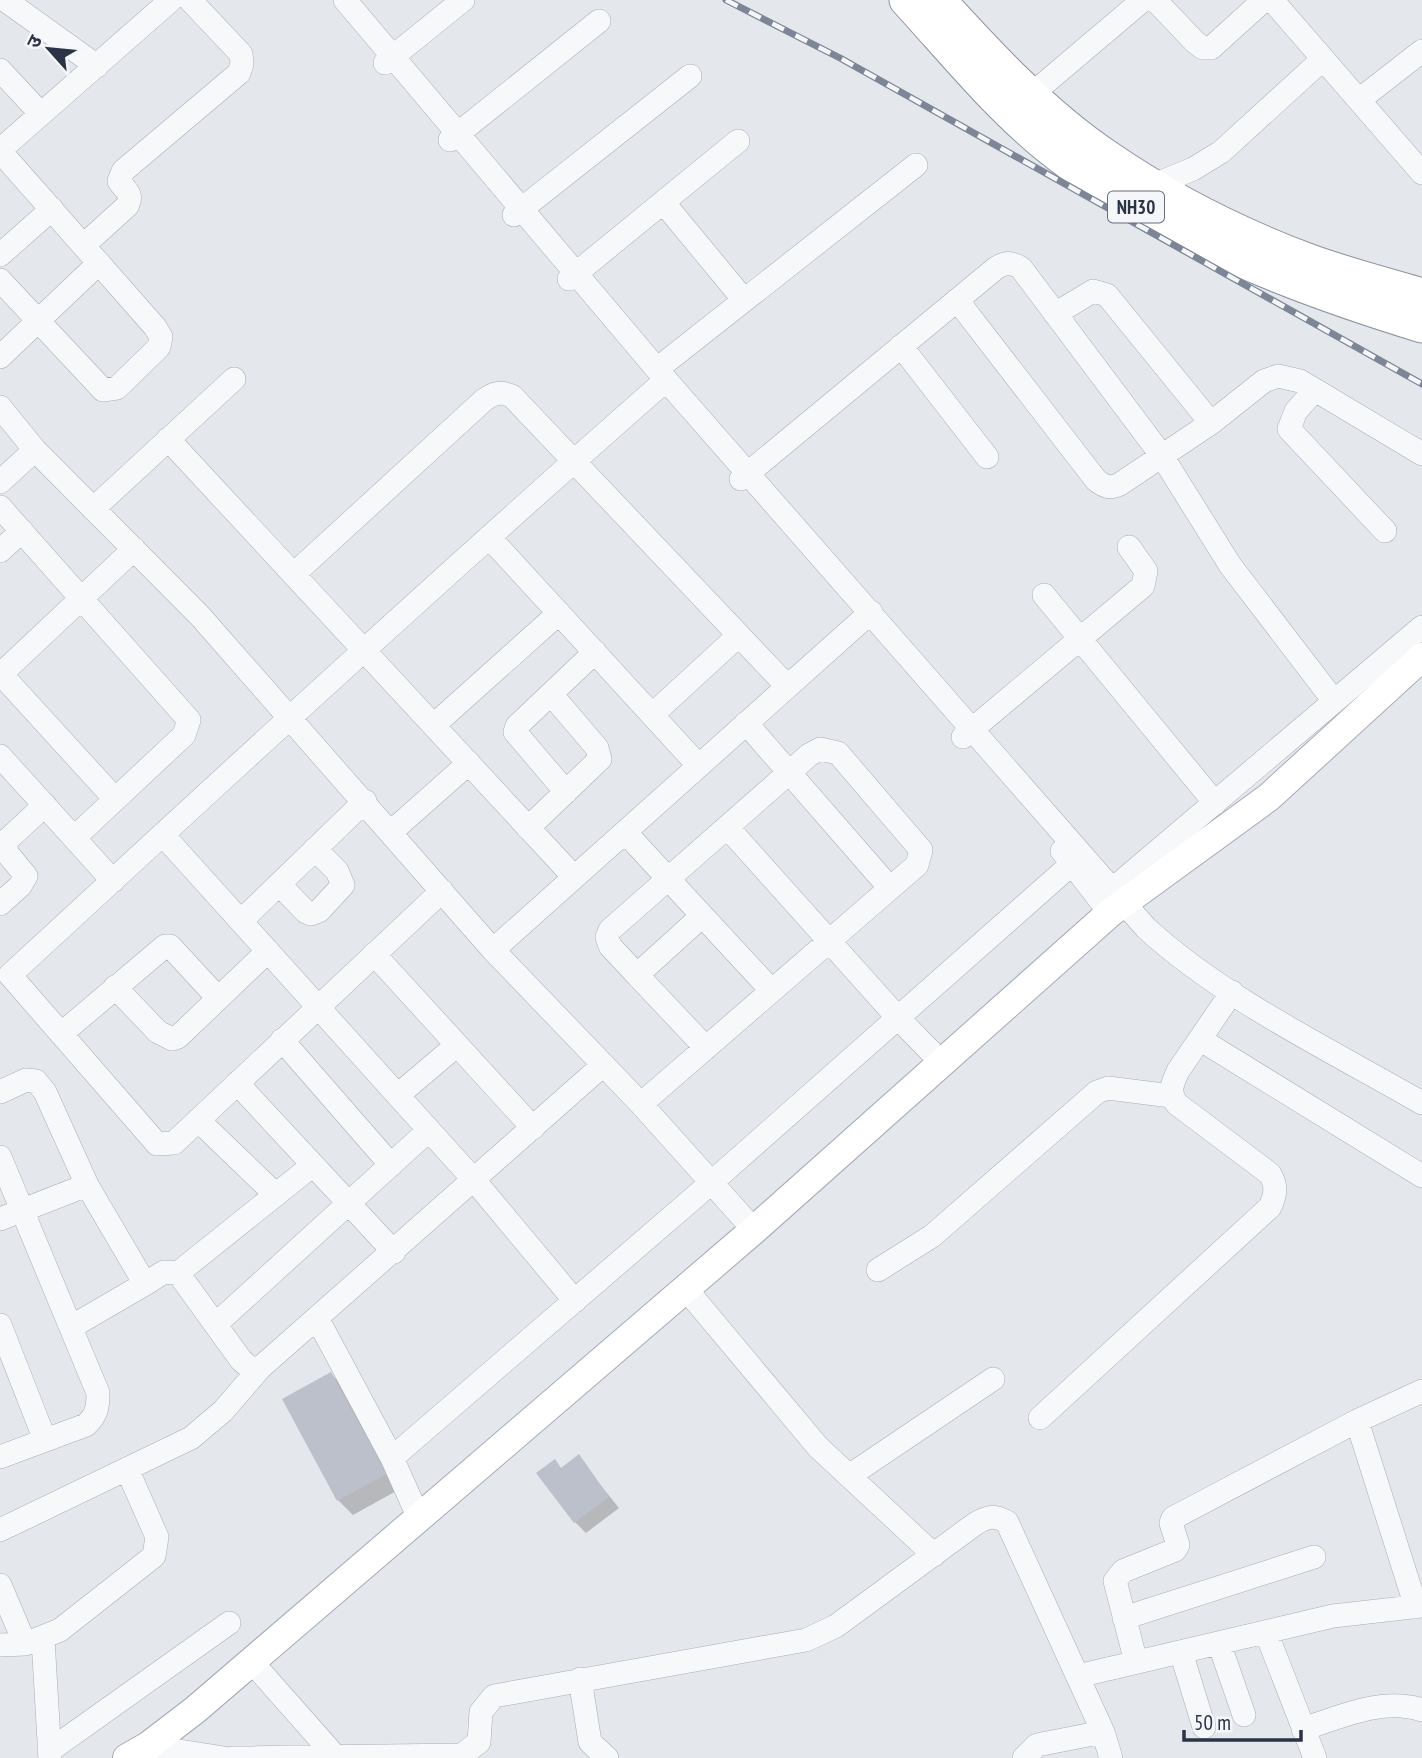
<svg xmlns="http://www.w3.org/2000/svg" width="1422" height="1758" font-family="'PT Sans Narrow','Noto Sans Devanagari',sans-serif">
<rect width="100%" height="100%" fill="#e4e7ec"/>
<!-- shadow -->
<path fill="#0003" d="M331,1374l15,15 54,100 -47,26 -15,-15z
M578,1457l41,51 -33,25 -11,-11 -21,-61 8,8z"/>
<!-- building -->
<path fill="#bbc0ca" d="M331,1372l56,102 -50,27 -55,-102z
M579,1454l30,43 -35,26 -38,-50 19,-14 6,9z"/>
<g fill="none" stroke-linecap="round" stroke-linejoin="round">
<defs>
<path id="minor" d="M5,0l92,66
M345,0l321,380 480,548c76,70 186,123 276,175
M1155,0l40,42 8,6h8l53,-48
M1272,0l150,173
M385,63l78,-63
M0,70l41,44
M1032,94l111,-94
M1359,100l63,-49
M450,140l149,-119
M0,150l171,-150
M0,151l155,176 6,10 -2,10 -42,41 -14,2 -103,-110
M1154,185l39,-16 28,-17 102,-93
M663,202l81,98
M514,215l176,-139
M84,245l43,-39c7,-13 -2,-15 -8,-25l4,-10 116,-98 3,-9 -1,-10 -51,-54
M0,255l52,-46
M569,279l169,-138
M957,300l139,180c9,7 14,9 24,4l91,-61 53,-42 14,-5 22,5 122,73
M1055,314l38,-23 14,4 104,128
M901,346l86,111
M0,357l99,-94
M657,369l259,-204
M1315,390l-19,21 -7,18 96,102
M0,407l35,43 165,166 293,334 148,154 113,126
M168,439l406,438
M741,479l255,-211c10,-6 15,-6 25,0l141,188 68,109 104,136
M0,482l35,-32
M0,507l189,213 -5,15 -110,103
M93,509l141,-130
M489,537l209,228
M0,551l22,-20
M294,574l190,-174c10,-7 16,-9 28,-4l275,290
M1044,595l171,208
M0,673l115,126
M1,674l133,-125
M652,715l87,-80
M746,723l143,164
M434,725l125,-112
M963,737l180,-151 3,-15 -17,-24
M0,756l113,125
M566,792l-51,-60 2,-6 78,-74
M727,827l171,191 44,45
M528,828l72,-69 -3,-11 -46,-54
M391,832l78,-69
M625,832l146,158
M163,835l311,345 101,121
M1062,851l48,62
M279,884l27,28 5,2 8,-3 24,-26 -6,-14 -22,-22
M1114,888l308,-261
M442,891l-268,252 -17,1 -147,-169c217,-200 434,-400 656,-595
M0,904l20,-18 6,-10 -19,-23 -2,-11 40,-37
M702,916l-65,59 69,73
M241,921l124,-120
M493,950l378,-338
M374,954l159,174
M637,975l-27,-29 -3,-9 3,-7 199,-175 11,-6 18,4 83,97 -4,15 -276,239
M115,987l43,45 14,7 6,-2 90,-86
M61,1034l104,-88h5l48,52
M282,1040l109,125
M1201,1040l221,136
M237,1083l157,169
M0,1092l26,-12 10,1 9,11 42,93 58,99 19,-12 14,1 63,87 9,8h10l342,-302
M398,1095l59,-50
M198,1120l78,75
M0,1157l98,236c0,14 -1,22 -12,32l-86,32
M0,1219l87,-34
M878,1270l54,-34 165,-144 11,-4 63,8
M178,1273l135,-108
M685,1288l133,159 116,108
M318,1320l74,138 26,58
M216,1324l213,-194
M0,1325l45,115
M71,1327l74,-43
M1040,1418l230,-211c6,-13 7,-21 0,-33l-93,-70c-9,-12 -5,-20 1,-33l54,-79
M1357,1421l59,186
M392,1458l319,-275 362,-320
M849,1476l144,-97
M0,1530l191,-92 32,-27 37,-43
M0,1585l25,59
M1124,1618l190,-61
M1266,1632l49,126
M43,1639l7,119
M1219,1643l25,72
M0,1645l25,-1 35,-14 94,-74 3,-19 -30,-68
M1181,1652l23,75
M252,1662l83,94
M1136,1662l-21,-81 8,-10 52,-21 3,-5 -7,-22 2,-5 184,-97 65,-30
M1078,1676l255,-60 89,-10
M580,1679l10,63 17,16
M1303,1729c38,-12 79,-32 119,-19
M1103,1732l8,26
M49,1751l180,-128
M152,1758l-4,-12 76,12
M233,1758l229,-3 17,-13 2,-30 13,-16 312,-56 30,-14 139,-102c13,-8 19,-9 32,-2l96,210 -66,13 -13,13"/>
<path id="major" d="M127,1758l21,-12 47,-36 559,-480 356,-317 159,-116 153,-140"/>
<path id="highway" d="M906,0c44,48 86,100 136,142 109,90 246,143 380,184
M939,0c50,55 105,114 167,156 61,42 134,79 204,105 36,13 75,23 112,34"/>
</defs>
<!-- minor casing -->
<use href="#minor" stroke="#a9aeb7" stroke-width="24"/>
<!-- major casing -->
<use href="#major" stroke="#a3abb8" stroke-width="30"/>
<!-- highway casing -->
<use href="#highway" stroke="#8b94a3" stroke-width="35"/>
<!-- minor -->
<use href="#minor" stroke="#f7f8fa" stroke-width="23"/>
<!-- major -->
<use href="#major" stroke="#fff" stroke-width="28"/>
<!-- highway -->
<use href="#highway" stroke="#fff" stroke-width="33"/>
<defs>
<path id="rail" d="M726,0l114,58 582,326"/>
</defs>
<!-- rail casing -->
<use href="#rail" stroke="#7d8696" stroke-width="7"/>
<!-- rail -->
<use href="#rail" stroke="#f4f6f9" stroke-width="4.5" stroke-dasharray="13" stroke-linecap="butt"/>
</g>
<g text-anchor="middle" stroke-width="5" stroke-linejoin="round" paint-order="stroke">
<!-- shield labels -->
<rect fill="#f4f6f9" stroke="#676e7b" stroke-width="2" x="1108" y="191.5" width="56" height="31" rx="5"/>
<g font-size="19" font-weight="bold" fill="#2b3445">
<text x="1136" y="214">NH30</text>
</g>
</g>
<!-- north arrow -->
<g transform="translate(49 49) rotate(297)" stroke="#f4f6f9" stroke-width="5" paint-order="stroke">
<path d="M0-5L12 26L0 18L-12 26Z" fill="#2b3445"/>
<text y="-10" font-size="19" font-weight="bold" text-anchor="middle" fill="#2b3445">उ</text>
</g>
<!-- scale -->
<path d="M1184 1730v10h117v-10" fill="none" stroke="#2b3445" stroke-width="3.5"/>
<text x="1194" y="1730" font-size="21" fill="#2b3445" stroke="#f4f6f9" stroke-width="5" paint-order="stroke">50 m</text>
</svg>
